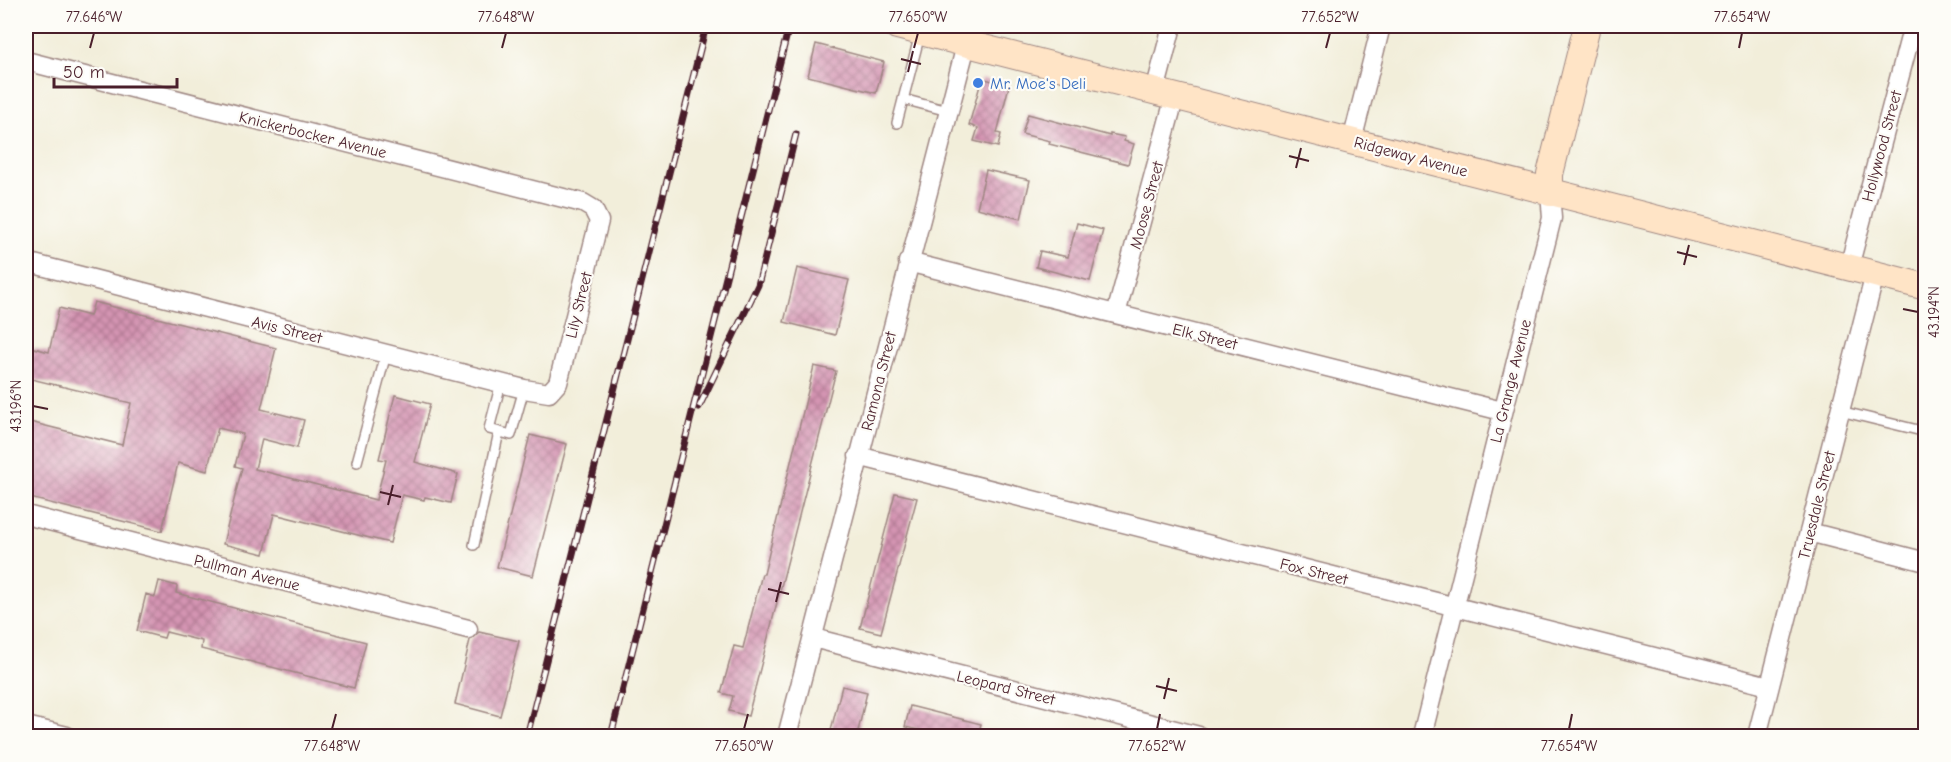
<svg xmlns="http://www.w3.org/2000/svg" width="1951" height="762" font-family="'Comic Neue',sans-serif">
<defs>
<pattern id="building-cross-hatch" width="8" height="8" patternUnits="userSpaceOnUse" patternTransform="scale(1.5)"><rect width="8" height="8" fill="#d494b2"/><path d="M0 0l8 8M0 8l8-8" fill="none" stroke="#ae7891"/></pattern>
</defs>
<rect width="100%" height="100%" fill="#fdfcf7"/>
<filter id="ink" filterUnits="userSpaceOnUse"><feTurbulence type="fractalNoise" baseFrequency=".0167" numOctaves="2"/><feDisplacementMap in="SourceGraphic" scale="12" xChannelSelector="R" yChannelSelector="G"/><feConvolveMatrix kernelMatrix="1 2 1 2 8 2 1 2 1" color-interpolation-filters="sRGB"/></filter>
<filter id="wash" filterUnits="userSpaceOnUse"><feTurbulence type="fractalNoise" baseFrequency=".008" numOctaves="4" result="noise"/><feDisplacementMap in="SourceGraphic" scale="24" xChannelSelector="R" yChannelSelector="G"/><feGaussianBlur stdDeviation="1.35" result="paint"/><feColorMatrix in="noise" values="0 0 0 0 0 0 0 0 0 0 0 0 0 0 0 0 0 1.4 0 .05"/><feComposite in="paint" operator="in"/></filter>
<g filter="url(#wash)">
<rect width="100%" height="100%" fill="#f2eeda"/>
<g id="blocks">
<!-- building -->
<path fill="url(#building-cross-hatch)" d="M816,44l68,18 -8,31 -68,-17z
M982,78l27,8 -12,47 4,1 -3,13 -24,-6 4,-13 -9,-3z
M1028,114l82,22v-2l15,3 -1,4 10,3 -6,20 -79,-20 1,-3 -28,-7z
M986,170l44,10 -9,39 -44,-11z
M1077,223l26,7 -13,51 -54,-14 4,-16 28,6z
M797,268l52,12 -14,55 -51,-13z
M94,302l182,46 -15,61 43,11 -7,28 -35,-9 -7,30 121,31 10,-40 -7,-1 16,-64 35,9 -15,58 43,12 -7,29 -26,-6 -1,3 -22,-5 -12,48 -116,-29 -10,40 -41,-10 19,-76 -7,-2 8,-32 -25,-6 -11,43 -29,-8 -16,68 -136,-34 5,-28 -5,-1v-47l96,24 9,-42 -104,-25 7,-30 15,4 10,-44 31,8z
M814,366l22,5 -88,345 -19,-5 4,-15 -12,-3 13,-47 9,2 19,-74h2z
M530,435l37,9 -34,132 -36,-9z
M895,493l22,5 -36,135 -21,-5z
M159,581l18,5 -1,7 190,49 -12,46 -153,-39 1,-8 -36,-9 -2,6 -27,-7 9,-37 9,3z
M479,632l40,9 -19,75 -45,-12 15,-64z
M842,686l25,6 -10,44 -27,-2z
M910,706l71,18 -3,12h-33l-40,-9z"/>
</g>
</g>
<g filter="url(#ink)">
<use href="#blocks" fill-opacity="0" stroke="#9e8682" stroke-width="1.5"/>
<g fill="none" stroke-linecap="round" stroke-linejoin="round">
<defs>
<path id="lane" d="M903,99l45,12
M897,123l23,-89
M26,291l7,-27
M501,383l-12,46 22,6 13,-46
M1840,411l86,21
M357,462l29,-108
M474,545l25,-113"/>
<path id="street" d="M26,61l557,142 10,6 6,12 -41,162 -9,10 -25,-4 -498,-127
M1155,91l17,-65
M1352,141l29,-115
M908,262l594,149
M1849,267l64,-241
M1116,314l59,-218
M858,456l911,230
M26,515l442,114
M1809,532l117,30
M813,638l386,98
M26,726l41,10
M787,736l184,-710
M1422,736l130,-518 -2,-25
M1757,736l118,-462"/>
<path id="secondary" d="M897,26l1029,261
M1550,193v-19l37,-148"/>
</defs>
<!-- lane casing -->
<use href="#lane" stroke="#9e8682" stroke-width="12"/>
<!-- street casing -->
<use href="#street" stroke="#9e8682" stroke-width="21"/>
<!-- secondary casing -->
<use href="#secondary" stroke="#9e8682" stroke-width="28"/>
<!-- lane -->
<use href="#lane" stroke="#fff" stroke-width="9"/>
<!-- street -->
<use href="#street" stroke="#fff" stroke-width="18"/>
<!-- secondary -->
<use href="#secondary" stroke="#ffe4c6" stroke-width="26"/>
<defs>
<path id="rail" d="M699,407l59,-122 38,-151
M527,736l179,-710
M611,736l178,-710"/>
</defs>
<!-- rail casing -->
<use href="#rail" stroke="#4a1f2b" stroke-width="7"/>
<!-- rail -->
<use href="#rail" stroke="#fdfcf7" stroke-width="4.5" stroke-dasharray="14" stroke-linecap="butt"/>
</g>
</g>
<!-- ticks -->
<path fill="none" stroke="#4a1f2b" stroke-width="2" d="M90,48l4,-15M502,48l4,-15M914,48l4,-15M1326,48l4,-15M1739,48l3,-15M901,59l20,5M908,72l5,-21M1289,156l20,5M1296,168l5,-20M1677,252l20,5M1684,265l5,-20M1903,309l15,3M33,406l15,3M380,492l21,5M388,505l5,-20M768,589l21,5M776,602l5,-20M1156,686l21,5M1164,699l5,-21M332,729l4,-15M744,729l4,-15M1157,729l3,-15M1569,729l3,-15"/>
<!-- markers -->
<circle fill="#3f7fe0" stroke="#fdfcf7" stroke-width="2" cx="978" cy="83" r="6"/>
<g text-anchor="middle" stroke-width="4.5" stroke-linejoin="round" paint-order="stroke">
<!-- shop labels -->
<g font-size="16" fill="#366cbe" stroke="#fdfcf7" text-anchor="start">
<text x="990" y="89">Mr. Moe's Deli</text>
</g>
<!-- street labels -->
<g font-size="16" fill="#4a1f2b" stroke="#fdfcf7">
<text transform="translate(313 134) rotate(14)" y="6">Knickerbocker Avenue</text>
<text transform="translate(1881 146) rotate(-75)" y="6">Hollywood Street</text>
<text transform="translate(1411 156) rotate(15)" y="6">Ridgeway Avenue</text>
<text transform="translate(1146 205) rotate(-75)" y="6">Moose Street</text>
<text transform="translate(578 305) rotate(-76)" y="6">Lily Street</text>
<text transform="translate(287 329) rotate(14)" y="6">Avis Street</text>
<text transform="translate(1205 336) rotate(14)" y="6">Elk Street</text>
<text transform="translate(878 381) rotate(-76)" y="6">Ramona Street</text>
<text transform="translate(1510 381) rotate(-76)" y="6">La Grange Avenue</text>
<text transform="translate(1816 505) rotate(-76)" y="6">Truesdale Street</text>
<text transform="translate(1314 571) rotate(14)" y="6">Fox Street</text>
<text transform="translate(247 572) rotate(14)" y="6">Pullman Avenue</text>
<text transform="translate(1006 687) rotate(14)" y="6">Leopard Street</text>
</g>
</g>
<!-- margin -->
<rect width="1951" height="762" fill="none" stroke="#fdfcf7" stroke-width="66"/>
<!-- scale -->
<path d="M54 78v9h123v-9" fill="none" stroke="#4a1f2b" stroke-width="3"/>
<text x="63" y="78" font-size="18" fill="#4a1f2b" stroke="#fdfcf7" stroke-width="4.5" paint-order="stroke">50 m</text>
<rect x="33" y="33" width="1885" height="696" fill="none" stroke="#4a1f2b" stroke-width="2"/>
<g font-size="15" text-anchor="middle" fill="#4a1f2b">
<text x="94" y="22">77.646°W</text>
<text x="506" y="22">77.648°W</text>
<text x="918" y="22">77.650°W</text>
<text x="1330" y="22">77.652°W</text>
<text x="1742" y="22">77.654°W</text>
<text transform="translate(1934 312) rotate(-90)" y="5">43.194°N</text>
<text transform="translate(16 406) rotate(-90)" y="5">43.196°N</text>
<text x="332" y="751">77.648°W</text>
<text x="744" y="751">77.650°W</text>
<text x="1157" y="751">77.652°W</text>
<text x="1569" y="751">77.654°W</text>
</g>
</svg>
